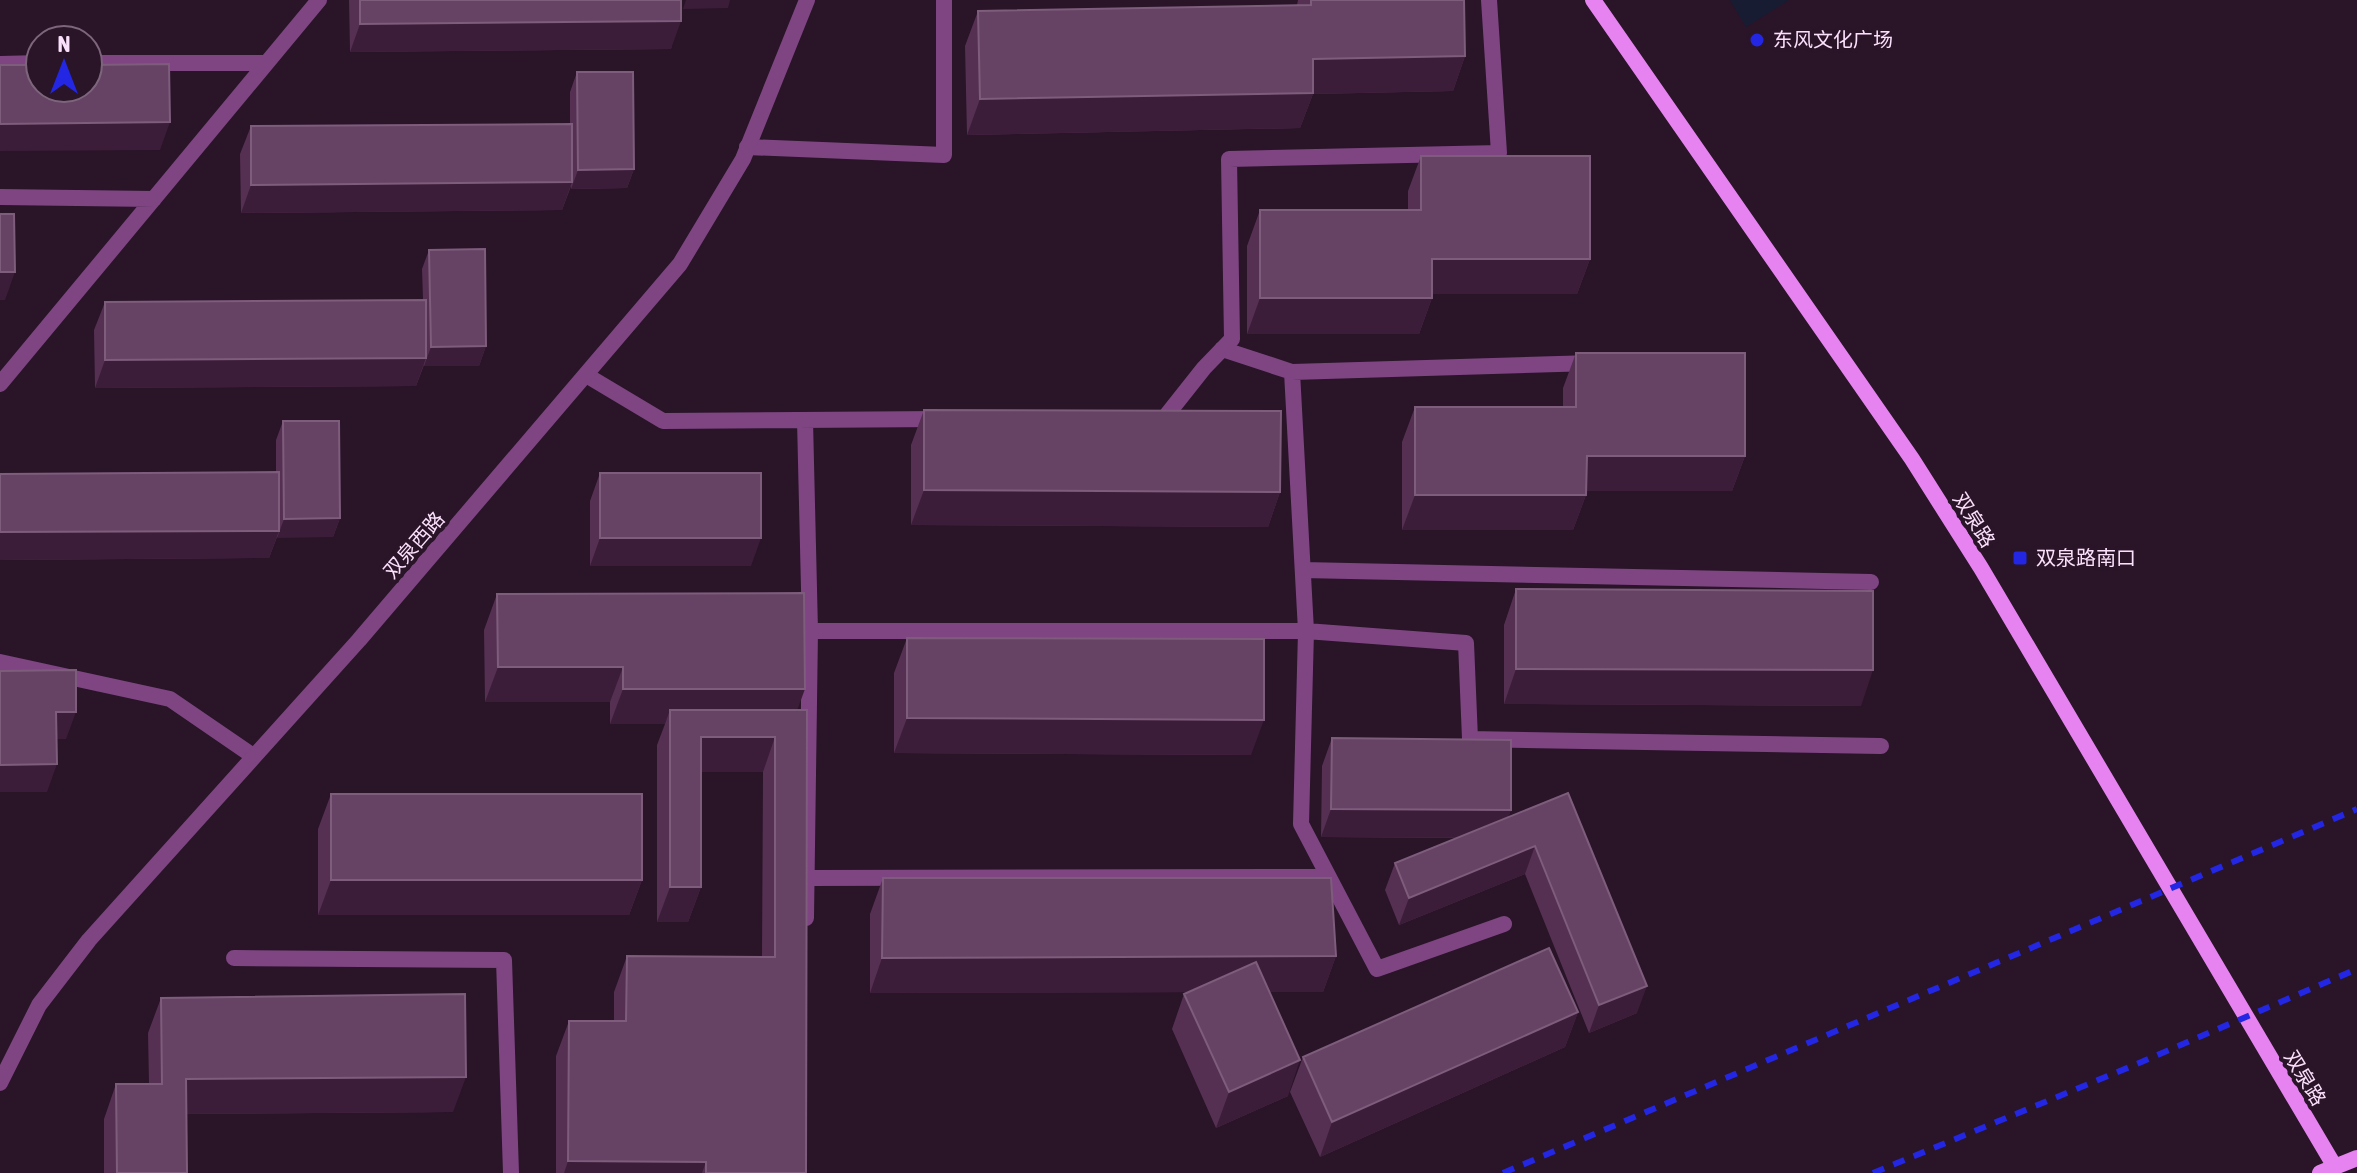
<svg xmlns="http://www.w3.org/2000/svg" width="2357" height="1173" font-family="'Asap Condensed','Noto Sans SC',sans-serif">
<rect width="100%" height="100%" fill="#291428"/>
<!-- pitch -->
<path fill="#181c33" d="M1730,0h59l-43,27z"/>
<g fill="none" stroke-linecap="round" stroke-linejoin="round">
<!-- minor -->
<path stroke="#7e4582" stroke-width="16" d="M88,63h178
M0,64l40,-1
M747,147l197,8v-155
M0,197l154,2
M1222,349l70,23 301,-9
M586,375l77,46 276,-2
M0,384l319,-384
M805,420l5,211h496l-14,-259
M1155,421h7l42,-53 28,-29 -3,-180 270,-6 -10,-153
M1303,570l568,12
M0,662l170,37 83,57
M807,878l521,-1
M806,918l4,-287
M1504,924l-127,45 -76,-145 5,-193 160,12 4,96 411,7
M234,958l270,2 7,213"/>
<!-- tertiary -->
<path stroke="#7e4582" stroke-width="16" d="M0,1083l39,-78 50,-65 270,-300 321,-376 63,-105 64,-159"/>
<!-- secondary -->
<path stroke="#e683f0" stroke-width="16" d="M1593,0l319,459 69,109 354,599
M2320,1173l37,-15"/>
<!-- rail -->
<path stroke="#2327e4" stroke-width="6" stroke-dasharray="12 10" stroke-linecap="butt" d="M1503,1173l854,-364
M1873,1173l259,-107 225,-97"/>
</g>
<!-- wall -->
<path fill="#553052" d="M349,0h332l-10,49 -321,3z
M1298,0h166l1,56 -12,35 -140,3 -13,34 -333,7 -2,-89 13,-35 319,-6z
M577,72l57,97 -7,19 -56,1v-3l-9,24 -321,3 -1,-59 11,-28 319,-2v-32z
M1421,156l169,103 -13,35h-145v4l-13,36h-172v-88l13,-36h148v-19z
M429,250l57,96 -7,20h-55v-1l-8,21 -321,2 -1,-58 11,-28 318,-2 -1,-31z
M1576,353l169,103 -13,35h-146v4l-13,35h-171v-88l13,-35h148v-19z
M924,410l356,82 -12,35 -357,-2v-80z
M283,421l57,97 -7,19h-56l-8,21 -269,2v-86l276,-2v-32z
M600,473l151,93h-161v-65z
M1516,589l345,117 -357,-2v-79z
M497,594l300,116 9,463h-250v-117l13,-35h45v-29l13,-36 135,1 1,-185h-62v115l-13,35h-31v-177l8,-21h-55v-22h-125l-1,-72z
M907,638l344,117 -357,-2v-80z
M1332,738l179,72 -3,7 60,-24 69,220 -48,20 -64,-159 -126,51 -14,-35 10,-27 62,-25 -136,-1 1,-71z
M331,794l311,86 -13,35h-311v-86z
M883,878l453,78 -13,36h-54l19,104 -72,32 -44,-99 12,-35 4,-2 -318,1v-79z
M161,998l292,114 -267,2 1,59h-83v-54l12,-35h33l-1,-51z
M1578,1012l-13,35 -245,110 -30,-65 13,-35z"/>
<!-- shaded-wall -->
<path fill="#3c1d39" d="M686,0h44l-2,8 -45,1z
M681,21l-10,28 -321,3 10,-28z
M1465,56l-12,35 -140,3 -13,34 -333,7 13,-36 333,-40z
M170,122l-10,28 -160,1v-27z
M634,169l-7,19 -56,1 7,-19z
M572,182l-10,28 -321,3 10,-28z
M1432,259h158l-13,35h-158z
M0,272h15l-10,28h-5z
M1260,298h172l-13,36h-172z
M486,346l-7,20h-55l7,-19z
M426,358l-10,28 -321,2 10,-28z
M1587,456h158l-13,35h-158z
M924,490l356,2 -12,35 -357,-2z
M1415,495h171l-13,35h-171z
M340,518l-7,19 -56,1 7,-19z
M279,531l-10,27 -269,2v-28z
M600,538h161l-10,28h-161z
M498,667h125l-13,35h-125z
M1516,669l357,1 -12,36 -357,-2z
M623,689h182l-13,35 -122,-14 -5,14h-55z
M56,712h20l-10,27h-20z
M907,718l357,2 -13,35 -357,-2z
M701,737h74l-12,35h-75z
M57,764l-10,28h-47v-27z
M1331,809l180,1 -10,28 -180,-1z
M1535,846l-10,28 -126,51 10,-27z
M331,880h311l-13,35h-311z
M670,887h31l-13,35h-31z
M1336,956l-13,36 -453,1 12,-35z
M1647,986l-10,27 -48,20 10,-28z
M1578,1012l-13,35 -245,110 12,-35z
M1300,1060l-12,36 -72,32 13,-36z
M466,1077l-13,35 -280,2 13,-35z
M568,1161l138,1 -4,11h-138z"/>
<!-- building -->
<path fill="#664364" stroke="#7e5c7c" stroke-width="2" d="M360,0h321v21l-321,3z
M1311,0h153l1,56 -152,3v34l-333,6 -2,-88 333,-6z
M169,64l1,58 -170,2v-59h40v23h48v-23z
M577,72h56l1,97 -56,1z
M572,124v58l-321,3v-59z
M1421,156h169v103h-158v39h-172v-88h161z
M0,214h14l1,58h-15z
M485,249l1,97 -55,1 -2,-97z
M426,300v58l-321,2v-58z
M1576,353h169v103h-158l-1,39h-171v-88h161z
M924,410l357,1 -1,81 -356,-2z
M283,421h56l1,97 -56,1z
M279,472v59l-279,1v-58z
M600,473h161v65h-161z
M1516,589l357,2v79l-357,-1z
M804,593l1,96h-182v-22h-125l-1,-73z
M907,638l357,1v81l-357,-2z
M76,670v42h-20l1,52 -57,1v-94z
M670,710h137l-1,463h-100v-11l-138,-1 1,-140h57l1,-65 148,1v-220h-74v150h-31z
M1332,738l179,2v70l-180,-1z
M1568,793l79,193 -48,19 -64,-159 -126,52 -14,-35z
M331,794h311v86h-311z
M883,878h448l5,78 -454,2z
M1549,948l29,64 -246,110 -29,-65z
M1256,962l44,98 -71,32 -45,-98z
M465,994l1,83 -280,2 1,94h-70l-1,-89h46l-1,-86z"/>
<!-- markers -->
<g fill="#2327e4" stroke="#291428" stroke-width="3">
<circle cx="1757" cy="40" r="8"/>
<rect x="2012" y="550" width="16" height="16" rx="4"/>
</g>
<g text-anchor="middle" stroke-width="8" stroke-linejoin="round" paint-order="stroke">
<!-- poi labels -->
<g font-size="20" fill="#fbe0fb" stroke="#291428" text-anchor="start">
<text x="1773" y="47">东风文化广场</text>
<text x="2036" y="565">双泉路南口</text>
</g>
<!-- street labels -->
<g font-size="20" fill="#fbe0fb" stroke="#291428">
<text transform="translate(1974 520) rotate(58)" y="7">双泉路</text>
<text transform="translate(414 545) rotate(-49)" y="7">双泉西路</text>
<text transform="translate(2305 1078) rotate(59)" y="7">双泉路</text>
</g>
</g>
<!-- north arrow -->
<g transform="translate(64 64)"><circle r="38" fill="#291428" stroke="#7d667c" stroke-width="2"/>
<path d="M0-6L14 30L0 20L-14 30Z" fill="#2327e4"/>
<text y="-12" font-size="22" font-weight="bold" text-anchor="middle" fill="#fbe0fb">N</text>
</g>
</svg>
